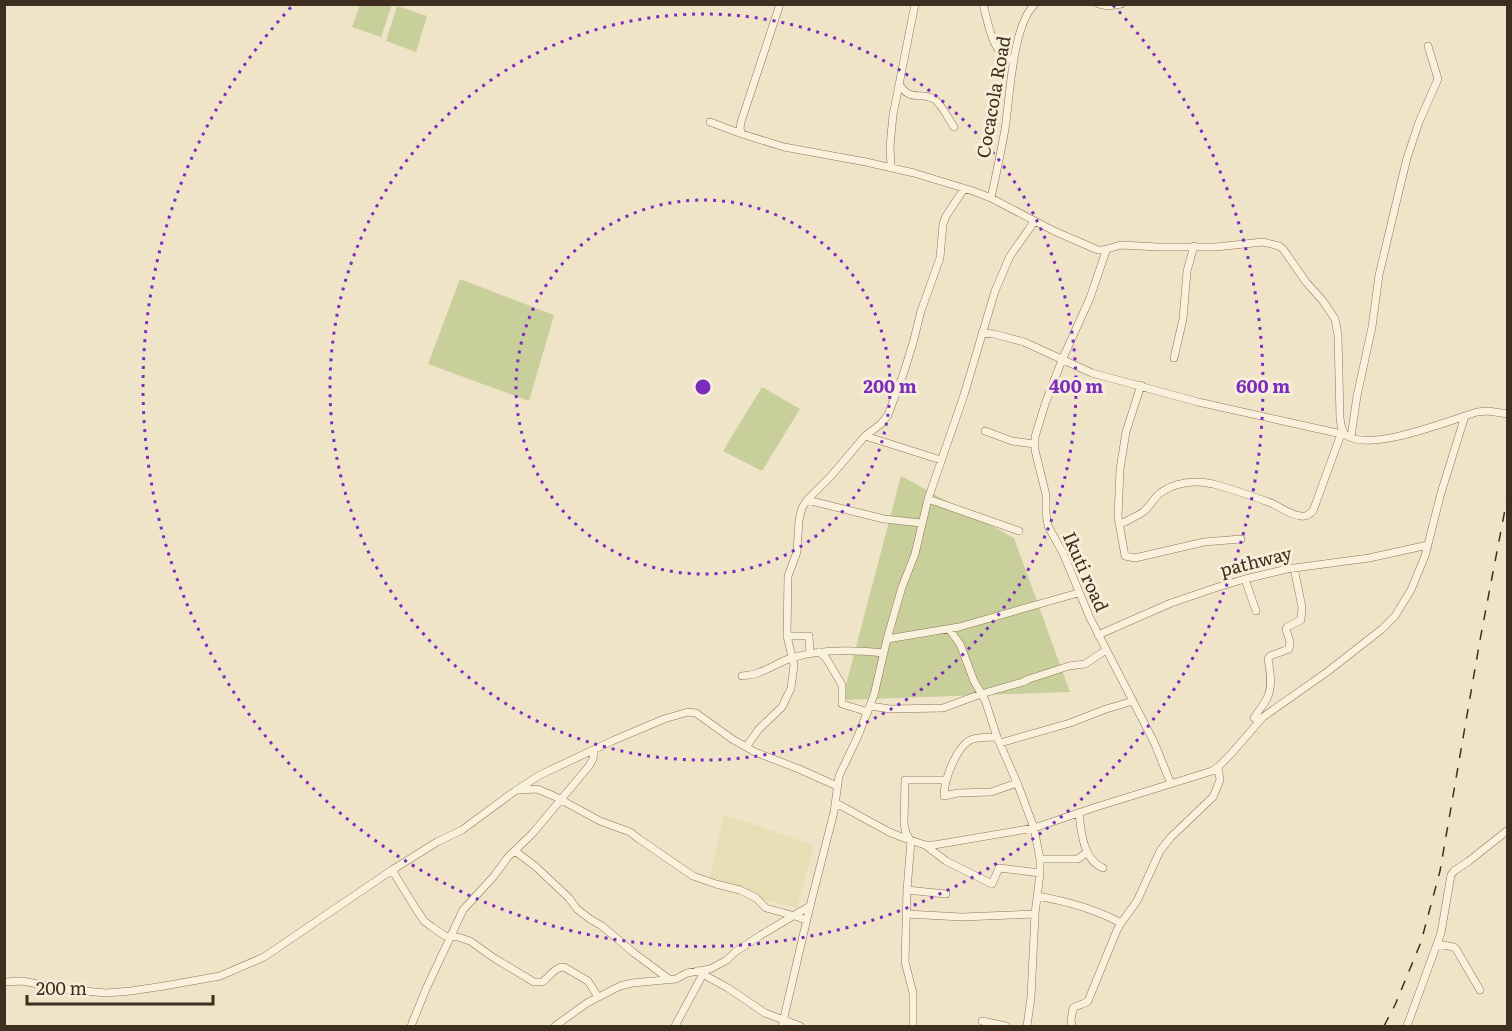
<svg xmlns="http://www.w3.org/2000/svg" width="1512" height="1031" font-family="Literata,serif">
<rect width="100%" height="100%" fill="#f0e4c8"/>
<!-- farmland -->
<path fill="#e6deb5" d="M724,815l90,30 -17,63 -89,-23z"/>
<!-- green -->
<path fill="#c9cf9b" d="M360,5h32l-11,32 -29,-10z
M397,6l30,10 -11,36 -30,-11z
M460,279l94,36 -25,86 -101,-37z
M762,387l38,22 -38,62 -39,-20z
M901,476l113,62 56,154 -228,8z"/>
<g fill="none" stroke-linecap="round" stroke-linejoin="round">
<defs>
<path id="minor" d="M780,4l-39,118 -1,7 2,5 42,13 82,15 48,11 59,18 18,7 63,33 44,19c10,1 15,-4 24,-5l36,2h58l47,-5 16,4 4,3 23,33 17,19 12,18 3,16 2,83c1,6 1,13 6,17 23,18 105,-15 131,-23l11,-1 20,3
M983,4c4,14 8,40 19,50 3,3 8,5 12,7
M1099,4l9,2 13,-2
M899,84c12,19 20,7 35,15 7,4 15,21 20,28
M710,122l32,12
M891,167l-1,-21 3,-31 22,-111
M991,198c5,-23 10,-46 14,-69 5,-31 7,-104 30,-125
M1106,251l-16,47 -28,62 -17,44 -10,33v13l11,45v18l2,13 15,27 27,65 64,124 17,42
M982,333l12,1 30,8 68,31 106,29 148,33
M1174,358l9,-39 4,-48 7,-25
M1141,385l-15,47 -6,37 -2,48 7,39 10,2 69,-16 37,-3
M985,431l27,10 22,3
M865,436l76,24
M1351,437l6,-41 15,-69 7,-52 20,-84 8,-33 12,-36 19,-43 -10,-33
M928,499l91,32
M807,500l77,19 37,4
M1119,525c8,-5 17,-8 24,-13 7,-5 10,-13 16,-18 15,-12 36,-14 54,-10 19,5 39,12 58,19 9,4 19,12 30,13 5,1 8,-1 12,-5l28,-77
M1245,579l11,32
M949,629l11,15 14,37 11,19 12,37 21,48 16,43 6,31v14l-5,41 -4,83 -4,29
M1098,635l73,-32 47,-16 27,-8 42,-10 82,-11 59,-13
M787,636h22l1,18
M887,639l72,-12 119,-34
M819,652l7,6 16,27v19l26,8
M742,676c6,-1 12,-1 18,-4 12,-4 22,-12 35,-15 30,-8 59,-7 89,-4
M870,706l20,3 53,-1 38,-14 42,-12 6,-3 40,-13 16,-2 21,-14
M1254,718c4,-7 10,-13 13,-20 6,-11 3,-28 1,-39l2,-3 19,-7 1,-7 -4,-13 1,-2 14,-7 1,-13 -8,-39
M997,737c-7,0 -17,0 -24,2 -16,5 -29,41 -29,57l14,-3 33,-1 26,-9
M1000,743l70,-20 36,-14 27,-8
M746,747l13,-18 23,-22 9,-19 3,-23 -7,-29 1,-60 9,-24 2,-32 3,-12 5,-8 24,-24 34,-40 16,-12 7,-9 15,-40 10,-32 8,-32 19,-53 3,-34 3,-8 18,-27
M518,790l19,-1 17,7 46,25 30,11 9,7 54,37 23,8 24,6 16,8 10,10 29,8 11,4
M836,803l53,29 15,6 21,7h9l100,-17 62,-21 100,-31 16,-5 6,-4 13,-13 32,-37 64,-45 55,-43 13,-13 16,-26 14,-34 16,-63 24,-77
M1079,813c2,18 4,47 24,55
M925,845l21,16 46,23 7,-16 41,5
M515,851l20,15 34,32 8,11 13,10 12,7 32,27 35,26
M1040,859h38l9,-7
M392,870l24,39 8,12 8,6 13,9 13,1 12,4 24,17 40,24h8c8,-5 12,-15 22,-15l24,14 10,16
M907,890l39,4
M1037,896c29,5 58,13 84,27
M906,914l56,3 73,-3
M1437,944l17,3 2,2 24,41
M697,971l31,17 37,25 35,13
M4,982l18,-1 41,8 43,4 25,-2 33,-5 56,-10 44,-19 128,-87 45,-28 25,-12 53,-39 25,-16 72,-34 52,-22 24,-7 8,1 36,26 23,13 44,17 38,17
M982,1021l24,5
M411,1026l15,-37 37,-79 31,-34 14,-19 24,-23 57,-68 4,-7 1,-9
M555,1026l32,-23 33,-17 12,-3 44,-4 11,-6 23,-4 17,-9 8,-8 26,-17 49,-29
M675,1026l28,-52
M782,1026l28,-120 24,-94 5,-36 19,-40 16,-41 13,-56 15,-52 13,-33 13,-55 36,-104 31,-104 15,-35 24,-34
M913,1026v-33l-8,-31 2,-72 4,-49 -5,-8 -2,-9 1,-44h41
M1072,1026l-1,-5 2,-13c5,-4 11,-3 15,-7l29,-71 4,-7 16,-22 23,-50 11,-14 42,-40 7,-17 -2,-13
M1407,1026l34,-93 10,-58 3,-4 15,-10 39,-31"/>
</defs>
<!-- minor casing -->
<use href="#minor" stroke="#8d765c" stroke-width="8"/>
<!-- minor -->
<use href="#minor" stroke="#faf1dc" stroke-width="7"/>
<!-- rail -->
<path stroke="#3d2e20" stroke-width="1.5" stroke-dasharray="10 10" stroke-linecap="butt" d="M1384,1026l11,-21 26,-63 19,-71 40,-231 28,-146"/>
</g>
<!-- distance rings -->
<g fill="none" stroke="#7b2cbf" stroke-width="3" stroke-dasharray="3 6">
<circle cx="703" cy="387" r="187"/>
<circle cx="703" cy="387" r="373"/>
<path d="M1113 5A560 560 0 1 1 293 5"/>
</g>
<g text-anchor="middle" stroke-width="6" stroke-linejoin="round" paint-order="stroke">
<!-- street labels -->
<g font-size="18" fill="#3d2e20" stroke="#f7eed8">
<text transform="translate(994 97) rotate(-80)" y="6">Cocacola Road</text>
<text transform="translate(1256 562) rotate(-14)" y="6">pathway</text>
<text transform="translate(1085 572) rotate(66)" y="6">Ikuti road</text>
</g>
</g>
<circle cx="703" cy="387" r="9" fill="#7b2cbf" stroke="#f7eed8" stroke-width="3"/>
<g font-size="18" text-anchor="middle" font-weight="bold" fill="#7b2cbf" stroke="#f7eed8" stroke-width="6" stroke-linejoin="round" paint-order="stroke">
<text x="890" y="393">200 m</text>
<text x="1076" y="393">400 m</text>
<text x="1263" y="393">600 m</text>
</g>
<!-- border -->
<rect width="1512" height="1031" fill="none" stroke="#3d2e20" stroke-width="12"/>
<!-- scale -->
<path d="M27 995v9h186v-9" fill="none" stroke="#3d2e20" stroke-width="3"/>
<text x="36" y="995" font-size="18" fill="#3d2e20" stroke="#f7eed8" stroke-width="4.5" paint-order="stroke">200 m</text>
</svg>
